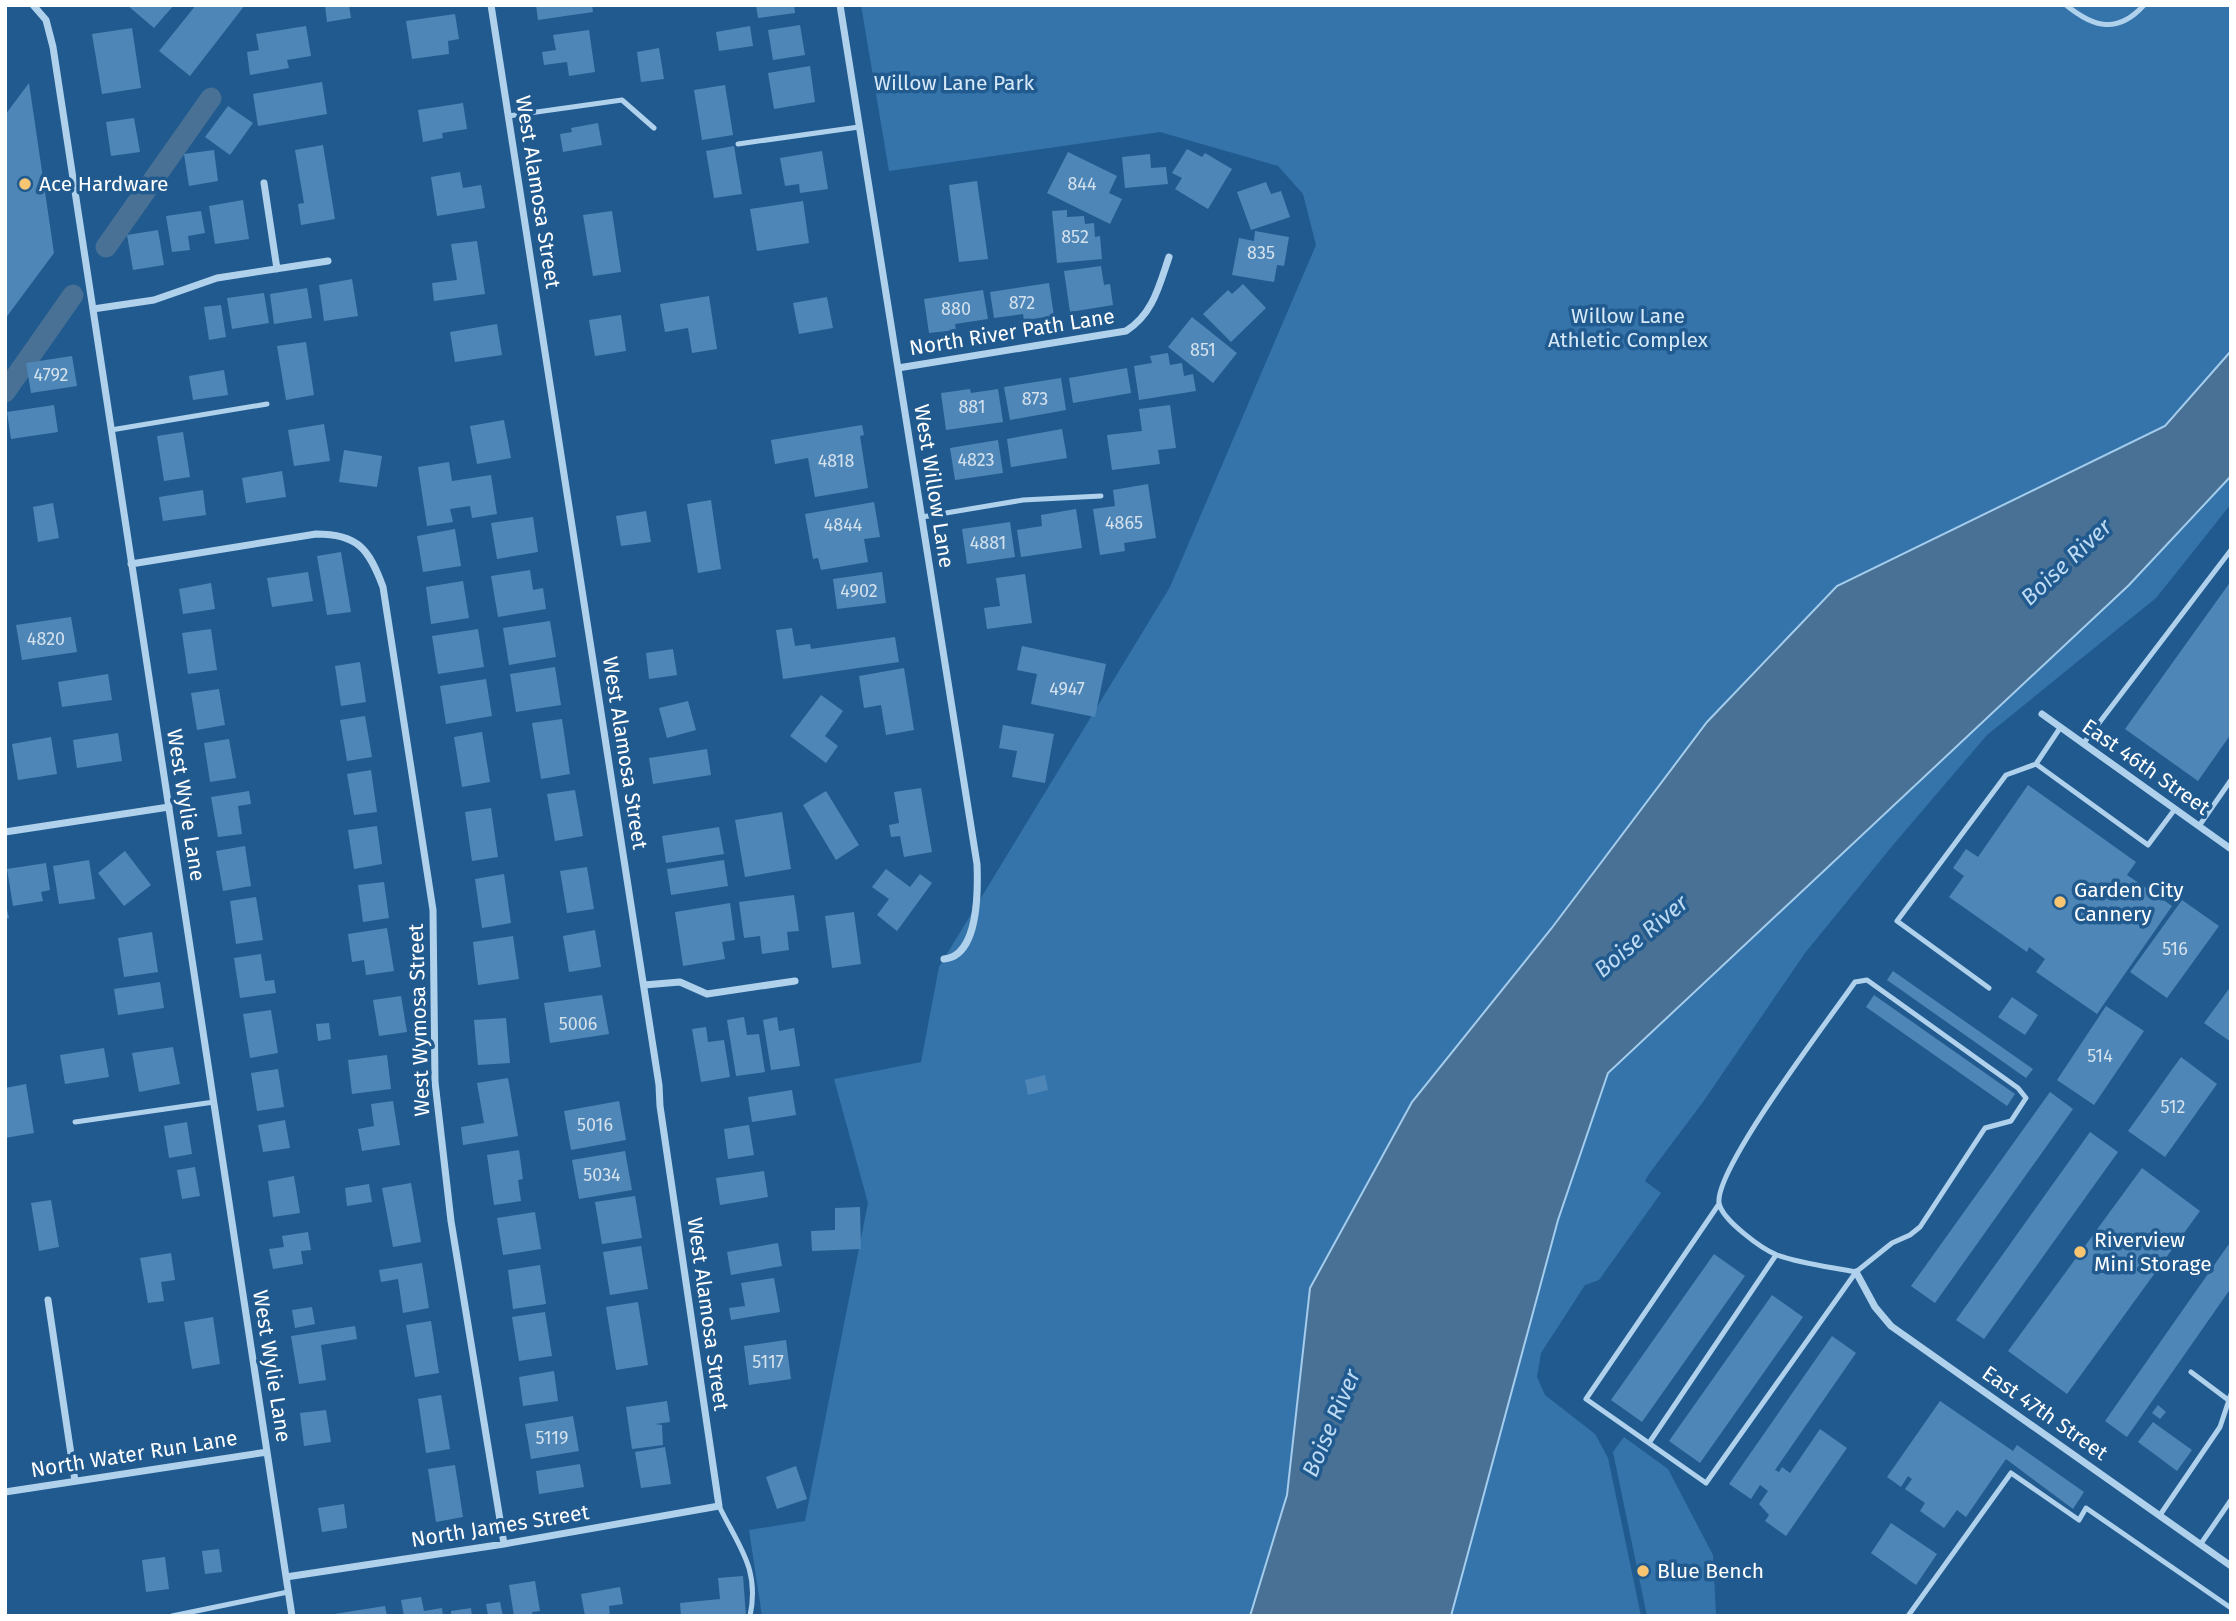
<svg xmlns="http://www.w3.org/2000/svg" width="2236" height="1621" font-family="'Fira Sans',sans-serif">
<rect width="100%" height="100%" fill="#215a8e"/>
<!-- green -->
<path fill="#3574ab" d="M861,5h1370v346l-66,75 -328,160 -286,343 -139,173 -102,186 -23,207 -37,121h-488l-13,-86 56,-9 63,-318 -34,-124 87,-17 18,-95 231,-380 146,-342 -13,-51 -25,-28 -118,-34 -271,39z
M2231,476v28l-75,94 -169,137 -94,110 -88,108 -102,149 -54,72 -4,7 16,12 -62,87 -14,5 -44,68 -4,24 8,18 50,39 13,24 33,158h-190l107,-396 50,-147 521,-488z
M1624,1437l44,32 45,86 3,61h-69l-34,-164z"/>
<!-- water -->
<path fill="#487195" stroke="#a4cded" stroke-width="2" d="M2231,351v125l-102,109 -521,488 -50,147 -107,396h-201l37,-121 23,-207 102,-186 139,-173 156,-207 130,-136 328,-160z"/>
<g fill="none" stroke-linecap="round" stroke-linejoin="round">
<!-- canal -->
<path stroke="#487195" stroke-width="21" d="M106,247l105,-149
M5,392l68,-97"/>
</g>
<!-- building -->
<path fill="#4e86b7" d="M127,5h47l-20,23z
M196,5h49l-55,71 -31,-25z
M325,5h24l2,13 -24,4z
M536,5h56l1,7 -55,8z
M756,5h38l1,8 -37,5z
M455,14l4,25 -11,2 1,13 -37,5 -6,-38z
M800,25l5,30 -32,5 -5,-30z
M306,26l5,30 -24,4 2,8 -39,7 -3,-23 12,-2 -3,-16z
M750,26l3,20 -34,5 -3,-19z
M132,28l9,60 -39,6 -10,-60z
M589,30l6,42 -26,4 -2,-14 -23,3 -2,-13 14,-2 -3,-15z
M659,48l5,31 -23,3 -4,-30z
M810,66l5,36 -41,7 -6,-36z
M322,82l5,32 -69,12 -5,-32z
M29,83l25,170 -49,66v-204z
M725,85l8,50 -31,5 -8,-50z
M463,103l4,26 -25,4 1,5 -20,4 -5,-32z
M228,106l25,17 -23,32 -25,-18z
M134,118l6,34 -29,4 -5,-34z
M598,123l4,22 -39,7 -3,-18 12,-2 -1,-4z
M323,145l12,74 -34,6 -3,-21 6,-1 -9,-53z
M734,146l8,48 -28,4 -8,-47z
M1187,149l15,8 3,-4 27,16 -24,40 -33,-20 7,-11 -10,-5z
M214,150l4,31 -29,5 -5,-32z
M822,151l6,38 -28,4 -1,-9 -14,2 -5,-28z
M1068,152l49,24 -8,17 13,6 -12,25 -63,-31z
M1150,154l1,14 15,-1 2,17 -43,4 -3,-31z
M460,172l3,16 18,-3 4,23 -48,8 -6,-39z
M977,181l11,78 -29,3 -10,-77z
M1266,182l5,12 10,-3 9,26 -39,13 -14,-38z
M243,200l6,39 -34,5 -6,-38z
M803,201l6,42 -52,8 -7,-42z
M1067,210v7l17,-1 1,8 9,-1 1,14 5,-1 2,23 -45,4 -5,-52z
M201,211l4,22 -17,3 2,14 -18,2 -6,-36z
M612,211l9,61 -28,4 -10,-61z
M158,230l6,35 -31,5 -6,-35z
M1255,231l34,6 -5,29 -7,-1 -3,17 -42,-7 7,-37 15,3z
M477,241l8,53 -51,7 -2,-18 25,-3 -6,-36z
M1101,266l3,19 6,-1 3,21 -43,7 -6,-41z
M352,279l6,37 -34,5 -5,-36z
M1049,283l5,33 -30,4 -1,-6 -29,4 -4,-26z
M1243,284l23,24 -35,34 -28,-28 25,-24 4,4z
M307,288l5,30 -38,6 -4,-30z
M983,290l5,29 -33,5 1,6 -27,3 -5,-34z
M264,293l5,30 -37,6 -5,-31z
M709,296l8,53 -25,4 -4,-25 -23,4 -5,-28z
M827,297l6,31 -34,6 -6,-31z
M221,305l5,32 -17,3 -5,-33z
M621,315l5,36 -31,5 -6,-36z
M1192,317l45,36 -24,30 -45,-36z
M497,324l5,31 -47,7 -5,-30z
M306,342l8,53 -28,5 -9,-54z
M1168,353l2,12 12,-2 2,13 9,-2 3,17 -57,9 -5,-34 18,-3 -2,-7z
M72,356l5,30 -46,7 -5,-30z
M1127,368l4,25 -58,10 -4,-25z
M224,370l4,25 -35,5 -4,-24z
M1061,378l5,32 -56,10 -6,-33z
M970,389l1,4 27,-4 5,33 -57,8 -5,-37z
M54,405l4,27 -47,7 -4,-27z
M1170,405l6,43 -18,2 2,14 -48,6 -5,-35 35,-4 -3,-22z
M504,420l7,38 -34,6 -7,-38z
M324,424l6,37 -36,5 -6,-36z
M862,425l2,10 -4,1 8,52 -53,9 -7,-39 -33,6 -4,-24z
M1062,429l5,29 -56,9 -4,-28z
M183,432l7,45 -26,4 -7,-45z
M998,440l5,33 -48,7 -5,-32z
M344,450l38,6 -5,31 -38,-5z
M449,462l3,19 39,-6 6,39 -25,4 -2,-12 -20,3 3,13 -26,4 -9,-59z
M282,471l4,26 -40,6 -4,-25z
M1148,484l8,54 -32,5 1,8 -25,4 -7,-46 22,-3 -2,-16z
M203,490l3,25 -43,6 -4,-24z
M711,500l10,69 -23,4 -11,-69z
M874,502l6,35 -16,2 4,23 -47,8 -3,-12 -5,1 -8,-45z
M53,503l6,35 -21,4 -5,-35z
M1076,509l6,39 -61,9 -4,-27 25,-4 -1,-11z
M646,511l5,31 -30,4 -5,-30z
M533,517l5,35 -41,7 -6,-36z
M1010,522l5,35 -48,7 -5,-35z
M455,529l6,37 -38,6 -6,-36z
M341,552l10,60 -24,3 -10,-59z
M530,570l3,20 10,-2 3,21 -48,8 -7,-41z
M308,572l5,29 -41,6 -5,-29z
M882,572l4,31 -49,6 -4,-30z
M1025,574l7,49 -45,6 -3,-21 16,-2 -4,-28z
M463,581l6,37 -38,6 -5,-37z
M2231,581v153l-33,47 -73,-52z
M211,583l4,26 -32,5 -4,-25z
M71,617l6,35 -55,8 -6,-35z
M550,621l6,36 -47,8 -6,-37z
M792,628l3,18 15,-2 1,5 84,-12 4,25 -116,17 -7,-49z
M211,629l6,41 -29,4 -6,-41z
M478,629l6,38 -46,7 -6,-38z
M1022,646l84,18 -11,53 -64,-13 6,-30 -20,-4z
M673,649l4,26 -28,4 -3,-26z
M360,662l6,40 -25,4 -6,-40z
M555,667l6,38 -45,7 -6,-38z
M904,668l10,62 -28,5 -5,-30 -17,3 -5,-32z
M108,674l4,26 -50,7 -4,-25z
M486,679l6,37 -46,8 -6,-38z
M219,689l6,36 -28,5 -6,-37z
M821,695l22,16 -18,25 13,10 -12,17 -36,-27z
M688,701l8,29 -29,8 -8,-30z
M365,716l7,41 -25,4 -7,-41z
M562,719l8,55 -29,5 -9,-56z
M1003,725l51,9 -9,49 -33,-6 5,-26 -18,-3z
M482,732l8,50 -28,5 -8,-50z
M118,733l4,28 -45,7 -4,-28z
M51,737l6,37 -39,6 -6,-36z
M229,739l7,39 -26,4 -6,-39z
M707,749l4,26 -58,9 -4,-26z
M371,770l6,42 -23,3 -7,-41z
M2028,785l108,77 -9,13 45,31 -75,108 -61,-42 9,-13 -16,-12 -2,5 -78,-55 15,-21 -11,-8 13,-19 12,8z
M921,788l11,64 -28,5 -4,-21 -9,1 -2,-12 10,-2 -5,-31z
M575,790l8,46 -28,5 -8,-47z
M249,791l2,13 -13,2 4,28 -24,3 -7,-40z
M826,791l33,54 -23,15 -33,-55z
M491,808l7,49 -26,4 -7,-49z
M782,812l9,57 -46,8 -10,-57z
M377,826l5,38 -28,5 -6,-39z
M719,827l5,27 -58,9 -4,-27z
M245,846l6,40 -28,5 -7,-40z
M125,851l26,34 -27,21 -26,-33z
M89,860l6,39 -36,5 -6,-38z
M724,860l4,26 -57,9 -4,-26z
M46,863l4,27 -9,2 2,9 -30,5 -6,-37z
M587,867l7,42 -27,4 -7,-42z
M886,869l24,18 10,-13 12,9 -35,48 -20,-16 12,-16 -17,-12z
M504,874l7,49 -29,5 -7,-49z
M384,882l5,36 -26,4 -5,-37z
M794,895l5,36 -12,1 2,18 -27,4 -2,-18 -16,2 -5,-36z
M256,897l7,43 -27,4 -6,-43z
M2182,900l37,26 -52,72 -37,-26z
M5,901l4,17 -4,1z
M730,903l5,37 -13,2 3,17 -42,7 -8,-54z
M854,912l7,52 -29,4 -7,-52z
M387,928l7,43 -28,4 -2,-15 -12,2 -4,-28z
M595,930l6,37 -32,5 -6,-36z
M152,932l6,40 -34,5 -6,-39z
M513,936l6,43 -41,6 -5,-43z
M261,954l4,27 9,-1 2,13 -36,5 -6,-40z
M1893,971l140,98 -7,9 -139,-98z
M160,982l4,26 -46,7 -4,-26z
M2231,986v56l-27,-19z
M602,995l7,39 -59,9 -6,-40z
M1874,995l141,99 -8,12 -141,-99z
M401,996l6,36 -28,4 -6,-36z
M2012,997l26,18 -13,20 -27,-18z
M2106,1006l38,25 -50,74 -37,-25z
M271,1010l7,43 -28,5 -7,-44z
M744,1017l3,18 12,-1 6,38 -29,4 -9,-56z
M777,1017l2,14 15,-3 6,38 -29,4 -8,-50z
M506,1018l4,45 -32,2 -4,-45z
M329,1023l2,16 -13,2 -2,-17z
M706,1027l2,15 16,-2 6,37 -29,5 -9,-53z
M173,1047l7,37 -41,8 -7,-39z
M104,1048l5,29 -44,7 -5,-29z
M387,1055l4,34 -39,5 -4,-34z
M2181,1057l36,27 -52,73 -37,-26z
M278,1069l6,38 -27,4 -6,-38z
M1045,1075l3,15 -20,5 -3,-15z
M508,1078l10,58 -55,9 -2,-18 23,-4 -7,-40z
M26,1084l8,49 -29,5v-50z
M792,1090l4,25 -44,7 -4,-25z
M2050,1092l23,17 -138,194 -24,-17z
M393,1101l7,44 -38,6 -4,-22 16,-3 -3,-22z
M619,1101l7,39 -55,10 -7,-39z
M285,1120l5,28 -27,4 -5,-27z
M187,1122l5,32 -23,4 -5,-32z
M749,1125l5,30 -26,4 -4,-30z
M2090,1132l28,20 -134,187 -28,-19z
M519,1150l4,29 -5,1 3,21 -27,4 -7,-50z
M625,1151l7,39 -53,9 -7,-39z
M195,1167l5,29 -18,3 -5,-29z
M2142,1168l58,43 -133,183 -59,-43z
M764,1171l4,26 -48,8 -4,-27z
M294,1176l6,37 -27,4 -5,-36z
M411,1183l10,59 -28,5 -11,-59z
M369,1184l3,18 -25,4 -2,-18z
M635,1196l7,42 -40,6 -7,-42z
M51,1200l8,47 -20,4 -8,-48z
M860,1207l1,42 -49,2 -1,-20 24,-1v-22z
M535,1212l6,37 -38,6 -6,-37z
M308,1232l3,18 -10,1 2,13 -30,5 -4,-20 15,-2 -2,-11z
M2231,1241v47l-104,149 -22,-16z
M778,1243l4,23 -51,9 -4,-23z
M641,1246l7,43 -38,6 -7,-43z
M171,1253l4,27 -14,2 3,19 -16,2 -8,-45z
M1714,1254l31,22 -103,146 -31,-22z
M422,1263l7,45 -26,5 -5,-34 -17,3 -2,-12z
M540,1265l6,39 -33,5 -5,-39z
M774,1278l6,34 -49,8 -2,-12 16,-2 -4,-23z
M1772,1295l31,22 -103,146 -31,-22z
M638,1302l10,63 -32,5 -10,-63z
M312,1307l3,17 -20,4 -3,-18z
M545,1312l7,44 -33,5 -7,-44z
M213,1317l7,47 -28,5 -8,-47z
M431,1321l8,52 -24,4 -9,-52z
M355,1326l2,13 -36,6 5,35 -27,4 -8,-48z
M1832,1336l24,17 -81,117 4,2 3,-5 8,6 30,-44 27,19 -61,88 -21,-15 4,-6 -10,-11 9,-13 -8,-6 -9,14 -22,-15z
M786,1340l5,39 -42,6 -5,-39z
M554,1371l4,30 -35,5 -4,-29z
M441,1395l9,54 -24,4 -8,-54z
M667,1401l3,21 -15,2 7,1 1,20 -31,4 -6,-42z
M1940,1401l73,50 4,-6 67,47 -11,17 -67,-50 -40,58 -9,-7 -13,18 -24,-17 5,-8 -20,-14 7,-10 -4,-3 -7,11 -14,-10z
M2158,1405l8,7 -6,7 -8,-6z
M326,1410l5,32 -27,4 -4,-33z
M573,1416l6,35 -48,8 -6,-35z
M2153,1422l39,28 -15,21 -39,-29z
M665,1447l6,37 -30,4 -6,-36z
M580,1464l4,23 -45,7 -3,-23z
M455,1465l8,52 -27,5 -8,-53z
M796,1466l11,33 -30,10 -11,-32z
M344,1504l3,24 -25,4 -4,-24z
M1891,1523l46,31 -21,31 -45,-32z
M219,1549l3,23 -17,2 -3,-23z
M165,1557l4,32 -23,3 -4,-32z
M743,1576l3,40h-65l-1,-13 40,-4 -2,-21z
M535,1581l5,30 -8,1 1,4h-19l-5,-31z
M620,1587l3,17 -14,2 1,10h-25l-4,-22z
M421,1597l3,14 18,-3 1,8h-39l-3,-16z
M500,1602l3,14h-15l-2,-12z
M385,1606l2,10h-53v-2z
M471,1608l1,8h-21v-5z"/>
<g fill="none" stroke-linecap="round" stroke-linejoin="round">
<!-- service -->
<path stroke="#b0d1ec" stroke-width="5" d="M2066,5c28,23 52,29 78,0
M508,116l114,-16 32,28
M738,144l121,-17
M111,430l156,-26
M922,517l101,-17 78,-4
M2060,728l-24,36 112,81 27,-36
M2083,744l148,-194
M2199,826l32,-46
M1989,988l-92,-67 109,-146 30,-11
M75,1122l139,-20
M1719,1204l-133,195 120,84 150,-211 36,-29 18,-8 10,-8 65,-99 26,-7 15,-23 -8,-10 -151,-108 -12,2c-25,36 -140,186 -136,221 3,17 43,46 58,52 25,9 54,12 79,17
M2191,1372l36,27
M1649,1443l127,-188
M719,1506c20,41 41,63 31,110
M2160,1515l60,-88 11,-33
M2200,1545l31,-45
M172,1616l116,-24
M1908,1616l103,-143 68,47 7,-12 145,100"/>
<!-- minor -->
<path stroke="#b0d1ec" stroke-width="7" d="M33,5l13,15 7,27 239,1569
M840,5l137,859c1,25 2,92 -33,95
M264,183l13,86
M93,309l61,-9 63,-22 111,-17
M898,368l228,-37c27,-17 33,-45 43,-74
M131,564l185,-30c42,0 53,15 67,53l50,323 2,172 16,139 53,323
M2042,714l189,135
M5,832l164,-25
M644,985l36,-3 27,12 88,-13
M1856,1272l19,35 16,19 340,240
M48,1300l27,181
M5,1492l262,-40
M286,1577l218,-33 215,-38 -59,-400 -1,-21 -168,-1080"/>
</g>
<!-- markers -->
<g fill="#f8c572" stroke="#215a8e" stroke-width="2.5">
<circle cx="25" cy="184" r="7"/>
<circle cx="2060" cy="902" r="7"/>
<circle cx="2080" cy="1252" r="7"/>
<circle cx="1643" cy="1571" r="7"/>
</g>
<g text-anchor="middle" stroke-width="7" stroke-linejoin="round" paint-order="stroke">
<!-- number labels -->
<g font-size="18" fill="#d3e1ed">
<text x="1082" y="190">844</text>
<text x="1075" y="243">852</text>
<text x="1261" y="259">835</text>
<text x="1022" y="309">872</text>
<text x="956" y="315">880</text>
<text x="1203" y="356">851</text>
<text x="51" y="381">4792</text>
<text x="1035" y="405">873</text>
<text x="972" y="413">881</text>
<text x="976" y="466">4823</text>
<text x="836" y="467">4818</text>
<text x="1124" y="529">4865</text>
<text x="843" y="531">4844</text>
<text x="988" y="549">4881</text>
<text x="859" y="597">4902</text>
<text x="46" y="645">4820</text>
<text x="1067" y="695">4947</text>
<text x="2175" y="955">516</text>
<text x="578" y="1030">5006</text>
<text x="2100" y="1062">514</text>
<text x="2173" y="1113">512</text>
<text x="595" y="1131">5016</text>
<text x="602" y="1181">5034</text>
<text x="768" y="1368">5117</text>
<text x="552" y="1444">5119</text>
</g>
<!-- park labels -->
<g font-size="21" fill="#d6e9f9" stroke="#215a8e">
<text x="954" y="90">Willow Lane Park</text>
<text x="1628" y="323">Willow Lane<tspan x="1628" dy="24">Athletic Complex</tspan></text>
</g>
<!-- poi labels -->
<g font-size="21" fill="#fff" stroke="#215a8e" text-anchor="start">
<text x="39" y="191">Ace Hardware</text>
<text x="2074" y="897">Garden City<tspan x="2074" dy="24">Cannery</tspan></text>
<text x="2094" y="1247">Riverview<tspan x="2094" dy="24">Mini Storage</tspan></text>
<text x="1657" y="1578">Blue Bench</text>
</g>
<!-- street labels -->
<g font-size="21" fill="#fff" stroke="#215a8e">
<text transform="translate(538 192) rotate(81)" y="7">West Alamosa Street</text>
<text transform="translate(1012 332) rotate(-9)" y="7">North River Path Lane</text>
<text transform="translate(934 486) rotate(81)" y="7">West Willow Lane</text>
<text transform="translate(625 753) rotate(81)" y="7">West Alamosa Street</text>
<text transform="translate(2146 767) rotate(35)" y="7">East 46th Street</text>
<text transform="translate(186 805) rotate(81)" y="7">West Wylie Lane</text>
<text transform="translate(419 1020) rotate(-92)" y="7">West Wymosa Street</text>
<text transform="translate(708 1314) rotate(82)" y="7">West Alamosa Street</text>
<text transform="translate(272 1366) rotate(81)" y="7">West Wylie Lane</text>
<text transform="translate(2045 1413) rotate(35)" y="7">East 47th Street</text>
<text transform="translate(134 1454) rotate(-9)" y="7">North Water Run Lane</text>
<text transform="translate(500 1526) rotate(-9)" y="7">North James Street</text>
</g>
<!-- water labels -->
<g font-size="23" font-style="italic" fill="#bcdaf3" stroke="#215a8e">
<text transform="translate(2066 562) rotate(-43)" y="8">Boise River</text>
<text transform="translate(1641 936) rotate(-40)" y="8">Boise River</text>
<text transform="translate(1331 1423) rotate(-67)" y="8">Boise River</text>
</g>
</g>
<!-- border -->
<rect width="2236" height="1621" fill="none" stroke="#ffffff" stroke-width="14"/>
</svg>
